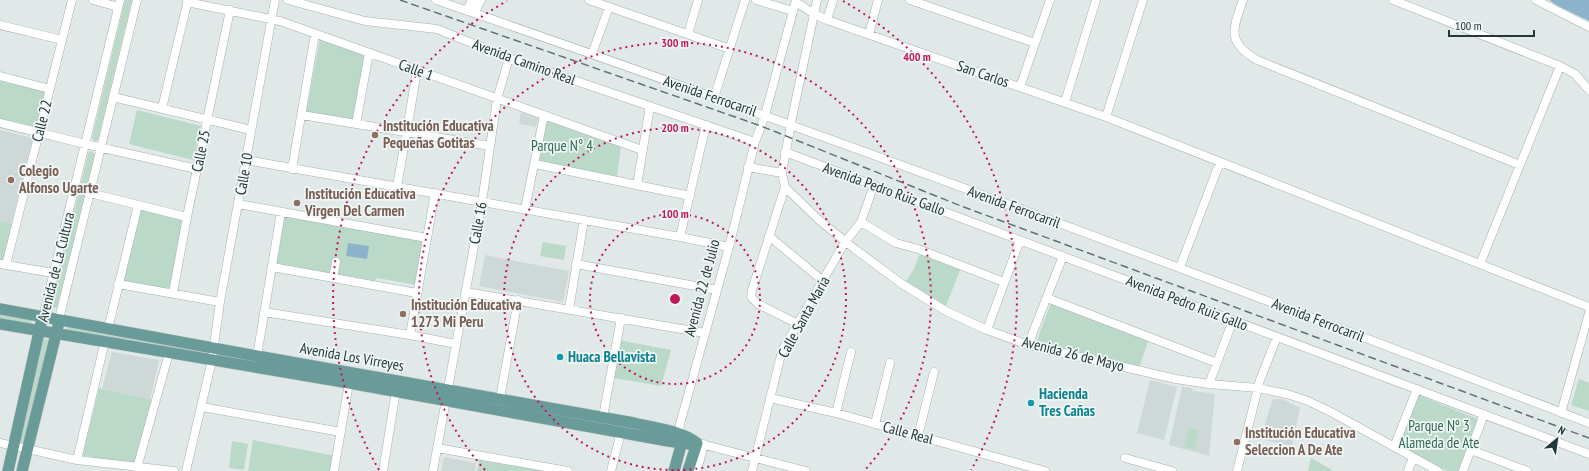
<svg xmlns="http://www.w3.org/2000/svg" width="1589" height="471" font-family="'PT Sans Narrow',sans-serif">
<rect width="100%" height="100%" fill="#e0e9e7"/>
<!-- built -->
<path fill="#ced9d7" d="M521,112l17,6 -2,9 -17,-3z
M0,130l33,8 -22,86 -11,-3z
M485,255l84,16 -6,31 -84,-16z
M112,352l47,8 -9,40 -48,-12z
M1150,380l27,7 -13,53 -27,-7z
M1182,387l9,1 3,3 21,3 -6,62 -40,-11z
M1273,399h9l18,9 -8,38 -32,-7z
M444,457l32,6 -1,8h-34z"/>
<!-- green -->
<path fill="#bbd9c9" d="M125,0h7l-34,140 -4,1 -2,-3z
M320,39l47,16 -5,17 -9,50 -47,-8z
M0,81l45,10 -9,36 -36,-8z
M137,110l64,16 -8,34 -64,-16z
M546,119l75,27 -4,30 -78,-14z
M90,151l5,3 -38,154 -6,-1 37,-153z
M140,209l43,11 -14,69 -46,-8z
M285,215l139,24 -7,46 -40,-7 -4,5 -6,-1 -5,-4 -86,-13z
M0,221l12,3 -8,37h-4z
M543,242l23,4 -2,14 -24,-4z
M920,253l40,17 -14,36 -40,-25 8,-12z
M1051,303l97,38 -9,27 -103,-25z
M0,314l32,6 -1,6 -31,-5z
M67,326l136,25 -1,5 -136,-24z
M43,338l7,2 -26,103 -2,1 -4,-4z
M619,340l52,10 -10,36 -48,-8z
M1579,379l10,4v28l-18,-6z
M99,388l53,12 -17,65 -53,-7z
M1418,395l60,24 -20,52h-11l-49,-26z
M1189,428l10,2 -4,20 -11,-3z
M253,440l82,16 -3,15h-84z
M232,441l16,3 -4,26 -15,-2z
M1311,458l23,13h-26z
M479,459l70,12h-72z"/>
<!-- water -->
<path fill="#8db3ca" d="M1549,0h40v21l-31,-15z
M348,243l21,3 -2,13 -21,-3z"/>
<g fill="none" stroke-linecap="round" stroke-linejoin="round">
<defs>
<path id="minor" d="M93,0l25,7
M288,0l77,21 72,8 72,29 246,84
M436,0c387,133 771,277 1153,423
M589,0l141,49
M756,0l37,11
M817,0l-25,118 -10,55 3,14 34,33 37,30 46,34 44,27 41,19 41,15 148,34 33,5 49,4 29,6 21,7 23,11 107,59
M910,0l125,43
M1243,0c-10,29 -17,42 14,60l263,105
M1393,0l167,66 15,8 14,16
M1536,0l53,27
M187,2l93,19 362,129
M796,2l18,12 13,6 279,97 483,190
M467,10l5,-10
M474,13l7,-13
M827,20l6,-20
M0,25l62,15
M688,34l10,-34
M869,34l9,-34
M592,54l17,-47
M0,76l50,13
M1020,87l30,-87
M113,97l138,33
M714,98l31,-98
M1065,102l31,-102
M162,108l26,-108
M302,115l188,31
M1106,117l37,-117
M0,123l85,21 112,25
M356,124l13,-71
M785,152l804,302
M246,160l434,77 49,10
M535,164l155,32
M748,167l34,6
M292,169l23,-135
M637,185l13,-79
M397,187l20,-116
M785,187l-33,103 -1,7 7,7 40,20
M90,193l97,24
M238,204l189,34
M525,209l19,-94
M861,222l35,21 22,6 86,33
M769,236l54,45
M680,237l26,-112
M0,264l53,9
M576,264l141,26
M1480,264l80,-198
M6,265l66,-265
M272,267l145,26
M1180,267l40,-105
M334,273l2,-11
M118,284l102,18
M466,292l239,41
M173,293l14,-76 43,-207
M1047,298l170,65
M569,309l15,-89
M264,312l146,23 46,9
M43,317l77,-317
M59,319l78,-319
M108,329l30,-124
M987,330l33,-90
M410,335l25,-142
M1028,345l35,-89
M257,356l24,-144
M1209,384l24,-64
M500,398l18,-98
M770,398l66,15 209,58
M202,407l139,25
M836,413l15,-61
M1561,413l28,-100
M603,417l18,-99
M875,424l15,-61
M679,434l1,-10 49,-177 26,-105 10,-27 31,-115
M918,436l16,-64
M0,443l77,17 97,11
M697,443l109,28
M1394,447l23,-58
M437,448l131,23
M1471,450l56,21
M1125,458l47,13
M77,460l28,-119
M137,468l32,-115
M186,471l26,-111 8,-58 55,-302
M334,471l15,-88
M383,471l13,-80
M433,471l49,-269 15,-103 12,-41
M611,471l10,-39
M697,471l7,-27
M752,471l30,-120 63,-109 16,-20 13,-37
M1237,471l23,-91 17,-43
M1408,471l5,-13
M1463,471l21,-57"/>
<path id="major" d="M0,309l257,47 377,67c20,5 46,7 63,20
M0,324l349,59 319,58 21,3 7,-1
M8,471l33,-148
M22,471l36,-145
M674,471l6,-22 -1,-12
M688,471l9,-28"/>
</defs>
<!-- minor casing -->
<use href="#minor" stroke="#a4b0af" stroke-width="9"/>
<!-- major casing -->
<use href="#major" stroke="#bdc3c3" stroke-width="12"/>
<!-- minor -->
<use href="#minor" stroke="#fff" stroke-width="8"/>
<!-- major -->
<use href="#major" stroke="#699b99" stroke-width="11"/>
<!-- rail -->
<path stroke="#5d7473" stroke-width="1.5" stroke-dasharray="8 4" stroke-linecap="butt" d="M400,0l361,126 200,80 628,232"/>
</g>
<!-- distance rings -->
<g fill="none" stroke="#c2185b" stroke-width="2" stroke-dasharray="2 4">
<circle cx="675" cy="299" r="85"/>
<circle cx="675" cy="299" r="171"/>
<path d="M485 470A256 256 0 1 1 865 470"/>
<path d="M379 470A342 342 0 0 1 507 1M843 1A342 342 0 0 1 971 470"/>
</g>
<!-- markers -->
<g fill="#8d6e63" stroke="#f0f6f5" stroke-width="1.5">
<circle cx="375" cy="135" r="4"/>
<circle cx="11" cy="180" r="4"/>
<circle cx="297" cy="203" r="4"/>
<circle cx="403" cy="314" r="4"/>
<circle cx="1237" cy="442" r="4"/>
</g>
<g fill="#0f9aa8" stroke="#f0f6f5" stroke-width="1.5">
<circle cx="560" cy="357" r="4"/>
<circle cx="1031" cy="403" r="4"/>
</g>
<g text-anchor="middle" stroke-width="3.5" stroke-linejoin="round" paint-order="stroke">
<!-- street labels -->
<g font-size="15" fill="#233837" stroke="#f0f6f5">
<text transform="translate(524 62) rotate(20)" y="5">Avenida Camino Real</text>
<text transform="translate(416 70) rotate(20)" y="5">Calle 1</text>
<text transform="translate(983 74) rotate(19)" y="5">San Carlos</text>
<text transform="translate(710 96) rotate(19)" y="5">Avenida Ferrocarril</text>
<text transform="translate(42 121) rotate(-76)" y="5">Calle 22</text>
<text transform="translate(201 151) rotate(-79)" y="5">Calle 25</text>
<text transform="translate(244 174) rotate(-80)" y="5">Calle 10</text>
<text transform="translate(884 189) rotate(20)" y="5">Avenida Pedro Ruiz Gallo</text>
<text transform="translate(1014 207) rotate(20)" y="5">Avenida Ferrocarril</text>
<text transform="translate(478 223) rotate(-80)" y="5">Calle 16</text>
<text transform="translate(56 267) rotate(-76)" y="5">Avenida de La Cultura</text>
<text transform="translate(702 288) rotate(-75)" y="5">Avenida 22 de Julio</text>
<text transform="translate(1187 303) rotate(21)" y="5">Avenida Pedro Ruiz Gallo</text>
<text transform="translate(804 317) rotate(-61)" y="5">Calle Santa María</text>
<text transform="translate(1318 320) rotate(21)" y="5">Avenida Ferrocarril</text>
<text transform="translate(1073 354) rotate(14)" y="5">Avenida 26 de Mayo</text>
<text transform="translate(352 357) rotate(10)" y="5">Avenida Los Virreyes</text>
<text transform="translate(908 433) rotate(15)" y="5">Calle Real</text>
</g>
<!-- education labels -->
<g font-size="15" font-weight="bold" fill="#785e54" stroke="#f0f6f5" text-anchor="start">
<text x="383" y="131">Institución Educativa<tspan x="383" dy="17">Pequeñas Gotitas</tspan></text>
<text x="19" y="176">Colegio<tspan x="19" dy="17">Alfonso Ugarte</tspan></text>
<text x="305" y="199">Institución Educativa<tspan x="305" dy="17">Virgen Del Carmen</tspan></text>
<text x="411" y="310">Institución Educativa<tspan x="411" dy="17">1273 Mi Peru</tspan></text>
<text x="1245" y="438">Institución Educativa<tspan x="1245" dy="17">Seleccion A De Ate</tspan></text>
</g>
<!-- park labels -->
<g font-size="15" fill="#316b54" stroke="#f0f6f5">
<text x="562" y="151">Parque N° 4</text>
<text x="1439" y="431">Parque Nº 3<tspan x="1439" dy="17">Alameda de Ate</tspan></text>
</g>
<!-- culture labels -->
<g font-size="15" font-weight="bold" fill="#0d838f" stroke="#f0f6f5" text-anchor="start">
<text x="568" y="362">Huaca Bellavista</text>
<text x="1039" y="399">Hacienda<tspan x="1039" dy="17">Tres Cañas</tspan></text>
</g>
</g>
<circle cx="675" cy="299" r="6" fill="#c2185b" stroke="#f0f6f5" stroke-width="2"/>
<g font-size="12" text-anchor="middle" font-weight="bold" fill="#c2185b" stroke="#f0f6f5" stroke-width="3.5" stroke-linejoin="round" paint-order="stroke">
<text x="675" y="47">300 m</text>
<text x="917" y="61">400 m</text>
<text x="675" y="132">200 m</text>
<text x="675" y="218">100 m</text>
</g>
<!-- north arrow -->
<g transform="translate(1557 439) rotate(29)" stroke="#f0f6f5" stroke-width="3" paint-order="stroke">
<path d="M0-3L7 15L0 10L-7 15Z" fill="#233837"/>
<text y="-6" font-size="11" font-weight="bold" text-anchor="middle" fill="#233837">N</text>
</g>
<!-- scale -->
<path d="M1449 30v6h85v-6" fill="none" stroke="#233837" stroke-width="2"/>
<text x="1455" y="30" font-size="12" fill="#233837" stroke="#f0f6f5" stroke-width="3" paint-order="stroke">100 m</text>
</svg>
